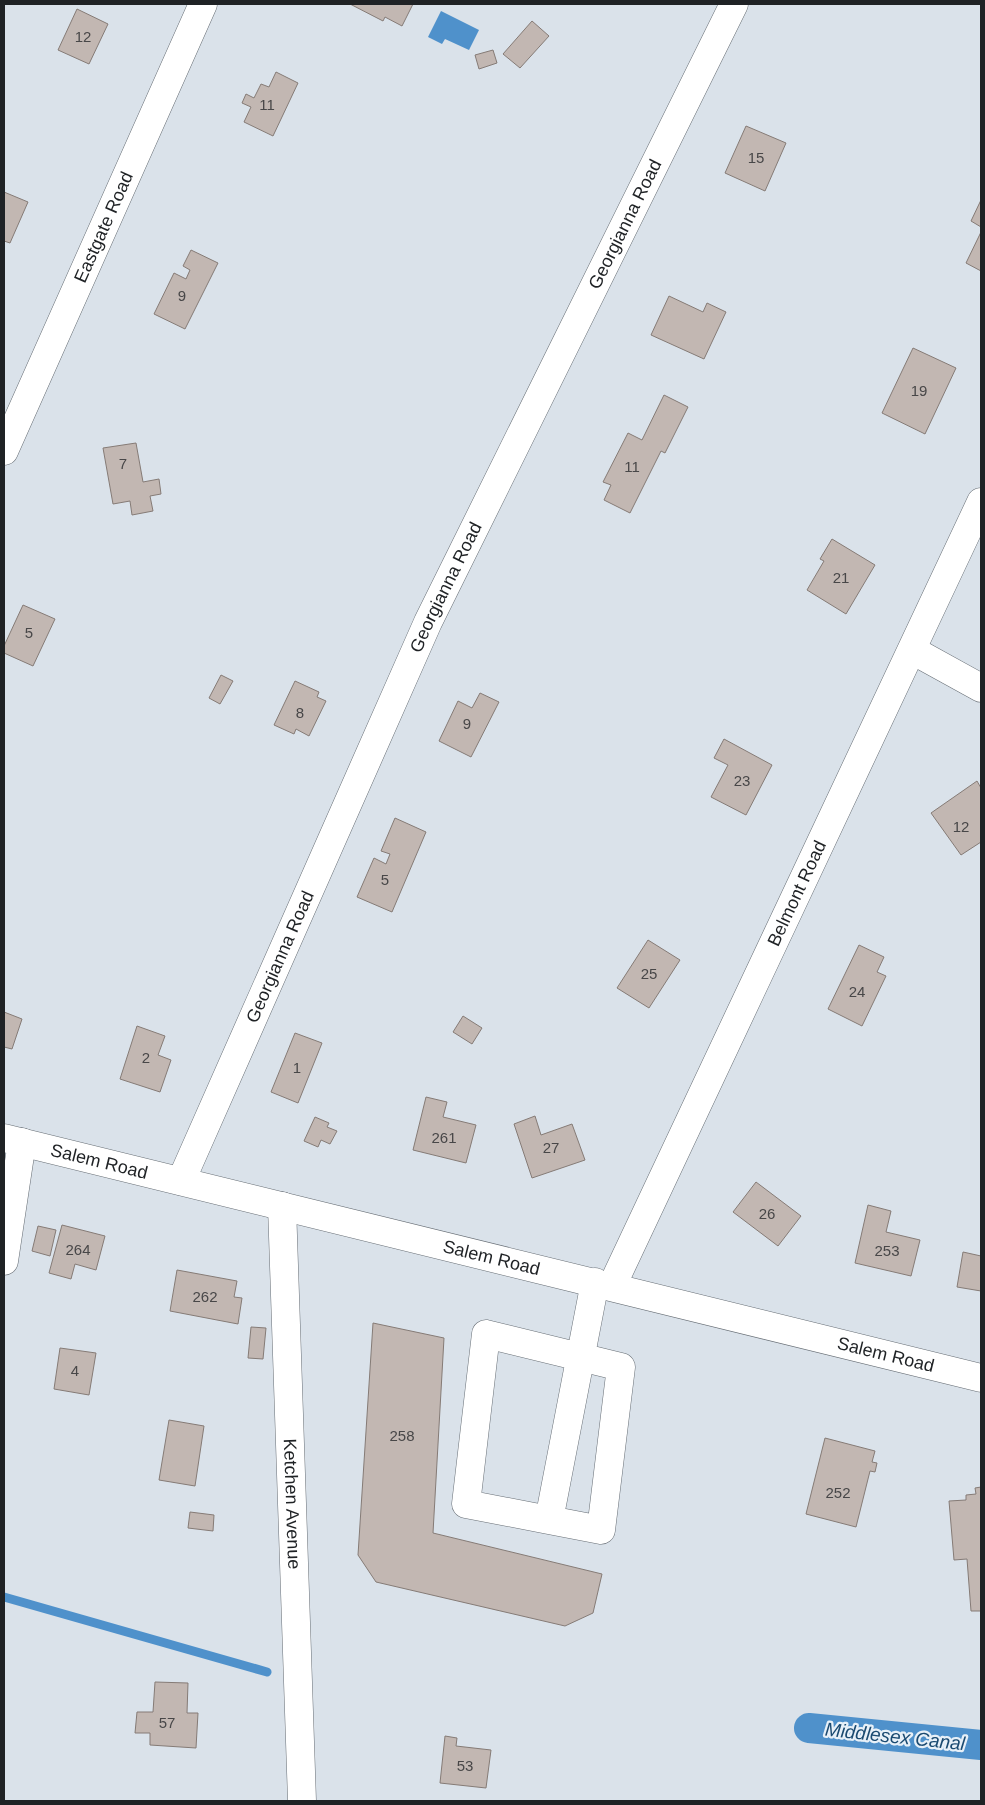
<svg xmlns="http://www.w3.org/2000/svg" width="985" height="1805" font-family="Helvetica,sans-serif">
<rect width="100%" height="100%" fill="#dae2ea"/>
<!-- water -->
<path fill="#4f91cb" d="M441,11l38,19 -10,20 -24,-11 -3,5 -14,-7z"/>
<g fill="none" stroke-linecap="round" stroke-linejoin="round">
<!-- stream -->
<path stroke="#4f91cb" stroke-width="9" d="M4,1597l263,75"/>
<!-- canal -->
<path stroke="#4f91cb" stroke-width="30" d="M809,1728l172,17"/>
</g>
<!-- building -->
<path fill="#c2b7b2" stroke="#857b76" d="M350,4h63l-11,22 -17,-9 -2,4z
M77,9l31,15 -19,40 -31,-14z
M532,21l17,15 -29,32 -17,-14z
M493,50l4,13 -18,6 -4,-14z
M276,72l22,11 -25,53 -29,-14 7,-15 -9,-4 4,-9 8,4 7,-14 8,3z
M746,126l40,17 -21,48 -40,-18z
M4,192l24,10 -18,41 -6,-2z
M981,200v27l-10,-6z
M981,232v39l-15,-8z
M191,250l27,13 -33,66 -31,-15 20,-41 12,6 4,-9 -7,-4z
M669,296l34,16 4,-9 19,9 -22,47 -53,-24z
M913,348l43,20 -31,66 -43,-21z
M664,395l24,12 -23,46 -4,-2 -31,62 -26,-13 7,-15 -8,-3 25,-49 14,7z
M136,443l7,39 16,-3 2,15 -11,2 3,15 -21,4 -2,-14 -17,3 -10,-56z
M832,539l43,26 -29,49 -39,-24 17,-29 -4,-2z
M23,605l32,14 -22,47 -29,-13v-7z
M221,675l12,6 -13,23 -11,-6z
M295,681l24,11 -2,5 9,4 -17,35 -13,-7 -2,5 -20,-9z
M480,693l19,9 -28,55 -32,-16 19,-40 14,7z
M724,739l48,26 -26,50 -35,-18 17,-32 -14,-7z
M977,781l4,7v54l-20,13 -30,-42z
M395,818l31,14 -34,80 -35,-15 17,-39 12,6 4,-10 -9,-3z
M648,940l32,20 -31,48 -32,-20z
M859,945l25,12 -7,15 9,4 -24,50 -34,-17z
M4,1012l18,7 -10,30 -8,-2z
M463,1016l19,12 -10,16 -19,-12z
M137,1026l28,10 -7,19 13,5 -11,32 -40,-13z
M295,1033l27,10 -24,60 -27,-11z
M426,1097l21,5 -4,15 33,8 -10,38 -53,-13z
M535,1116l6,19 31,-11 13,36 -53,18 -18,-54z
M315,1117l14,6 -2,4 10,4 -7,13 -9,-4 -3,7 -14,-6z
M756,1182l45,34 -23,30 -45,-34z
M868,1205l23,6 -5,21 34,8 -9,36 -56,-13z
M62,1225l43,11 -9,34 -21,-6 -4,15 -22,-6z
M38,1226l18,4 -6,26 -18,-5z
M963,1252l18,4v35l-24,-4z
M177,1270l60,11 -3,16 8,1 -4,26 -68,-13z
M373,1323l71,15 -11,195 169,41 -9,39 -28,13 -189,-44 -18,-27z
M251,1327l15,1 -3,31 -15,-1z
M60,1348l36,5 -7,42 -35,-6z
M169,1420l35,6 -9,60 -36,-6z
M825,1438l50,13 -3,11 5,1 -2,9 -5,-1 -14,56 -50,-13z
M981,1487v124h-10l-4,-52 -13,1 -5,-59 17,-1v-5l10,-1 -1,-6z
M190,1512l24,3 -1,16 -25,-3z
M155,1682l33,1 -1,30h11l-2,35 -46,-3v-12h-15l2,-21h16z
M445,1736l12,2 -1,8 35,4 -5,38 -46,-5z"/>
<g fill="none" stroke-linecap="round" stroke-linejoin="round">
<defs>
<g id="minor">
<path id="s1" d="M4,451l199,-447"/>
<path d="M912,650l69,38"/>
<path id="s2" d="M181,1181l247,-559 306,-618"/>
<path id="s3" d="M282,1206l20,595"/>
<path d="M4,1261l18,-119"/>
<path id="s4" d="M612,1286l369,-784"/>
<path d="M549,1520l-83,-16 20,-170 135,33 -20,163 -52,-10 46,-238"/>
</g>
<g id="major">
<path id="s5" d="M4,1138l977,240"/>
</g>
</defs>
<!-- minor casing -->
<use href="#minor" stroke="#676e75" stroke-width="29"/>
<!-- major casing -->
<use href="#major" stroke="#676e75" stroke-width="29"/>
<!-- minor -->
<use href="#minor" stroke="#fff" stroke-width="28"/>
<!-- major -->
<use href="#major" stroke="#fff" stroke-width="28"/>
</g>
<g text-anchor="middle" stroke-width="4.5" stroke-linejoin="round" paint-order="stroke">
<!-- number labels -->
<g font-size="15" fill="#484748">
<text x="83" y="42">12</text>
<text x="267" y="110">11</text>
<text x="756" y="163">15</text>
<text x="182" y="301">9</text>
<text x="919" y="396">19</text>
<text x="123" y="469">7</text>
<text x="632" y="472">11</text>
<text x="841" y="583">21</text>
<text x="29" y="638">5</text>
<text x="300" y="718">8</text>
<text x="467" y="729">9</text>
<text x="742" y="786">23</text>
<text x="961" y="832">12</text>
<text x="385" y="885">5</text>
<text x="649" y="979">25</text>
<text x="857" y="997">24</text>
<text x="146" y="1063">2</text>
<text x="297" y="1073">1</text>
<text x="444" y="1143">261</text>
<text x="551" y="1153">27</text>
<text x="767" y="1219">26</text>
<text x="78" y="1255">264</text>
<text x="887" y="1256">253</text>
<text x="205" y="1302">262</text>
<text x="75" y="1376">4</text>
<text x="402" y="1441">258</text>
<text x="838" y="1498">252</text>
<text x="167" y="1728">57</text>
<text x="465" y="1771">53</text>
</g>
<!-- street labels -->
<g font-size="18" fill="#1f2225" stroke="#e7f0f8">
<text dy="6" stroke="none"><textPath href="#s2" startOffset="1055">Georgianna Road</textPath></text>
<text dy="6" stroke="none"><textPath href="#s1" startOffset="245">Eastgate Road</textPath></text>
<text dy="6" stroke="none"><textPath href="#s2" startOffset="650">Georgianna Road</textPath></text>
<text dy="6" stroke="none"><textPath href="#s4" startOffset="434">Belmont Road</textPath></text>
<text dy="6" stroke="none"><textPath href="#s2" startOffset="245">Georgianna Road</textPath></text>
<text dy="6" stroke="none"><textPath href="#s5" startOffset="98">Salem Road</textPath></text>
<text dy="6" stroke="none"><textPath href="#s5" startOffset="502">Salem Road</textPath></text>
<text dy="6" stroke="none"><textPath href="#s5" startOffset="908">Salem Road</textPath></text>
<text dy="6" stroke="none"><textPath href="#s3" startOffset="298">Ketchen Avenue</textPath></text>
</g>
<!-- water labels -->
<g font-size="19" font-style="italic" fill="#1a4a71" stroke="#e7f0f8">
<text transform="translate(895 1736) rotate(6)" y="7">Middlesex Canal</text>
</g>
</g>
<!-- border -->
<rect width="985" height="1805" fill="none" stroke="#1f2225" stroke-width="10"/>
</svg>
